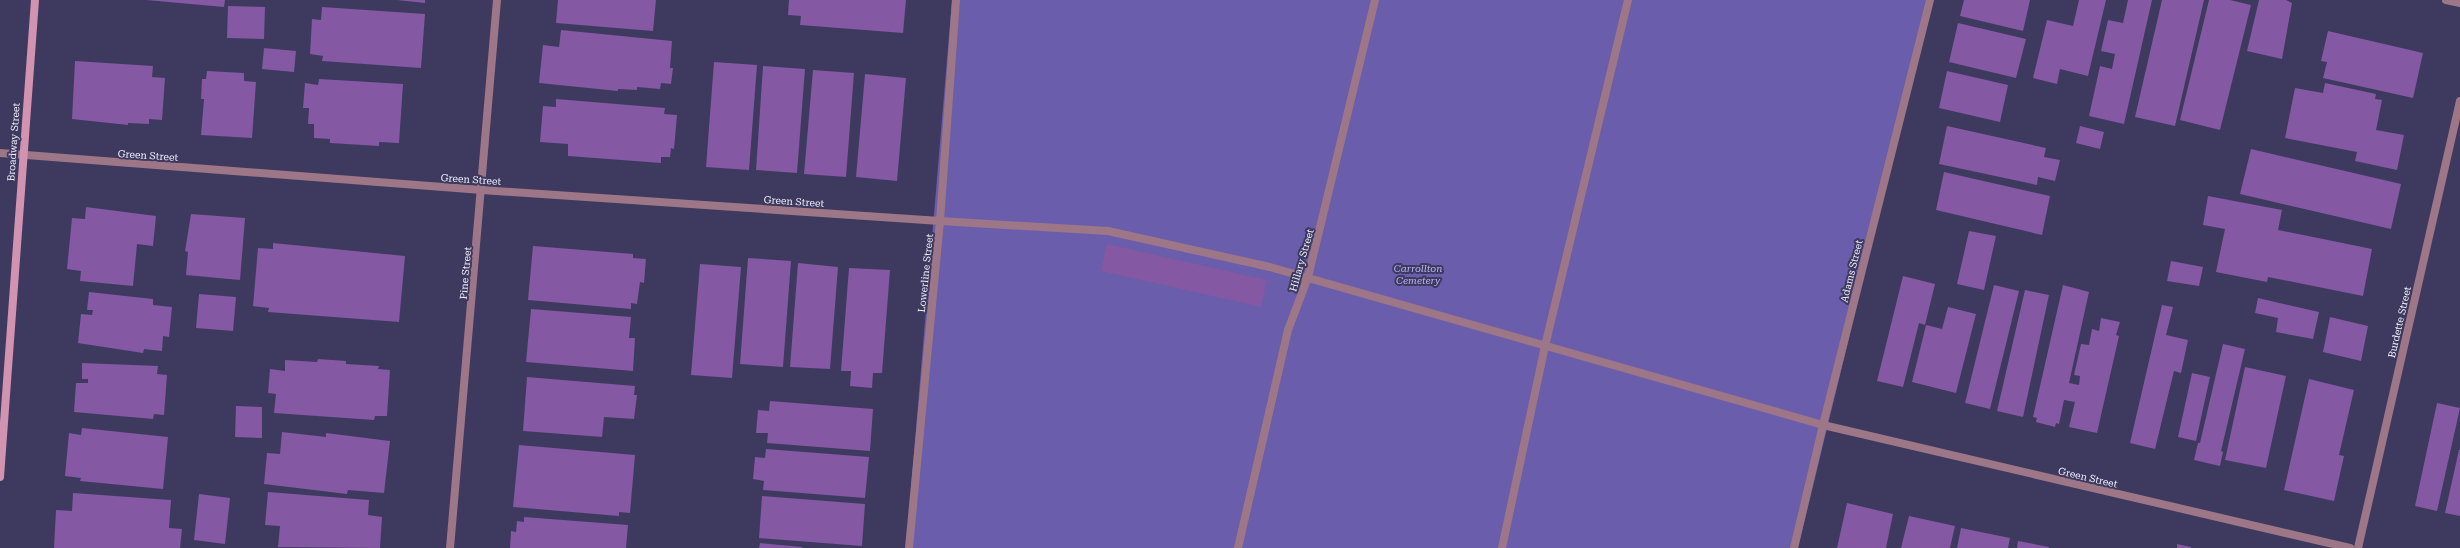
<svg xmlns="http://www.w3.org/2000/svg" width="2460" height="548" font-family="'Roboto Serif',serif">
<rect width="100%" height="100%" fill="#3e395f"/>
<!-- green -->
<path fill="#6a5dab" d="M952,0h979l-133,548h-892z"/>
<!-- building -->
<path fill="#8458a3" d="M146,0h79l-1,7z
M397,0h28v3z
M558,0h98l-3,31 -97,-8z
M789,0h117l-3,33 -103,-8 1,-9 -13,-1z
M1964,0h66l-7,31 -63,-15z
M2079,0h27l-18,76 -28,-7 -3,15 -24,-6 14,-58 26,6z
M2128,0h24l-28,124 -35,-8 11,-50 12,3 3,-15 -14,-3 7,-31 15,3z
M2162,0h42l-29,126 -40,-9z
M2209,0h21l21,5 -31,125 -40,-10z
M2259,0h27l6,3 -10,56 -35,-8z
M228,6l37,1 -1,32 -37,-1z
M322,7l103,7 -4,54 -99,-7 1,-5 -13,-2 2,-35 9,1z
M1958,23l68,16 -10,39 -67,-16z
M561,30l111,11 -2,27h3l-2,16 -10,-1 -1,6 -23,-2v3l-19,-1v2l-79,-8 4,-38 16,2z
M2328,31l95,22 -10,45 -90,-20 4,-16 -6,-1z
M264,48l32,3 -2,21 -32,-3z
M75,61l78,5 -1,11 13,1 -3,42 -13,-1v5l-21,-1v2l-56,-6z
M714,62l43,3 -8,105 -43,-3z
M763,66l42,3 -8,104 -41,-3z
M813,70l41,3 -8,104 -42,-3z
M207,71l37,2v8l12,1 -4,56 -51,-3 3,-36h-3l1,-20h4z
M1947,71l61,14 -8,37 -61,-14z
M865,74l41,4 -9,103 -41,-4z
M319,79l84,5 -4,59 -20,-1v4l-49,-3v-4l-16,-1v-14h-6l1,-16h-6l2,-25 13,2z
M2325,83l51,11 -1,5 7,1 -6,30 28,5 -7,35 -42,-9 2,-9 -72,-14 10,-50 28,5z
M556,99l109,9 -1,6 13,1 -3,34 -3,-1 -1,9h-9v6l-93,-7v-12l-28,-2 3,-36 13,1z
M1947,126l99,22 -2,9 16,3 -5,21 -17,-4 -1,8 -98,-21z
M2080,126l24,6 -4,17 -24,-6z
M2251,149l150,35 -10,45 -151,-35z
M1944,172l106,24 -8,39 -106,-25z
M2208,196l74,14 -4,20 94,19 -9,47 -95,-19 -1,5 -51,-10 9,-43 -22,-4z
M86,207l70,9 -3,30 -16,-2 -4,42 -53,-5 1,-10 -14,-2 5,-51 13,1z
M191,214l54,4 -5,62 -54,-5 2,-23 -3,-1z
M1969,231l27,5 -12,54 -27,-6z
M273,243l132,13 -6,66 -131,-10 1,-4 -16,-2 5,-58 15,1z
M1107,244l160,36 -6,27 -160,-36z
M533,246l100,8v4l13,1 -2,24 -4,-1 -3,22 -6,-1v6l-103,-9z
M748,258l43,3 -8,106 -43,-3z
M2171,261l32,6 -4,19 -32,-5z
M798,263l40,4 -8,102 -40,-2z
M700,264l41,3 -9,111 -41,-3z
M849,268l41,2 -8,103h-9l-1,15 -22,-2 1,-15h-10z
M1903,276l32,8 -10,41 -6,-2 -16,64 -26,-6z
M1994,285l25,6 -29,118 -25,-6z
M2063,285l26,7 -20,91 10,2 1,-9 -6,-1 7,-31 8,1 3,-16 7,2 2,-13 19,4 -4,13 3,1 -22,97 -28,-6 6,-25 -11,-2 -5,24 -3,-1 -1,4 -19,-5 1,-4 -4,-1z
M2025,290l24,5 -26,122 -26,-6z
M89,292l64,7v6l19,2 -3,30 -6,-1 -1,15 -18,-2 -1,4 -65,-10 3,-29 11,1 1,-5h-6z
M199,294l37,3 -3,34 -37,-3z
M2258,298l61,14 -6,27 -37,-7 2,-14 -23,-5z
M2162,305l11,2 -7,28 22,5 -7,33 -7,-2 -19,78 -25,-6z
M1948,307l28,7 -20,79 -44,-11 14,-57 16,4z
M531,309l100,8 -2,21h6l-2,33 -107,-9z
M2330,317l38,9 -7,35 -38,-9z
M2223,344l22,5 -24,102 2,1 -3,14 -26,-6 4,-17h2z
M318,359l28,2v3l33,2 -1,3 12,1 -3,46h-12l-1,4 -100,-7 2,-19 -8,-1 2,-24 15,2v-11l32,2z
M82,363l76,3 -1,8 10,1 -3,40 -10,-1 -1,5 -79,-7 2,-29h12v-4h-6z
M2245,367l41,9 -20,92 -41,-8z
M2192,373l18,4 -14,64 -18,-4z
M527,377l108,9 -1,9h3l-3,24 -30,-2 -2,20 -79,-6z
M2309,379l45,11 -15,65 5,1 -10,45 -50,-11z
M770,401l103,8 -3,42 -103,-8 1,-10h-12l2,-23 11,1z
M2437,403l23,5 -23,103 -22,-5z
M236,406l26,1v31l-27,-1z
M82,428l86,9 -5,52 -83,-8 1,-3 -16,-2 4,-43 12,2z
M282,432l44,5v-4l64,8 -6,52 -36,-3 -1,4 -83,-10 3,-31 13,1z
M519,445l116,10 -5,58 -11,-1v4l-106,-9z
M766,449l103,8 -4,41 -102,-8 1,-9 -11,-2 2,-22 10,1z
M2459,450h1v66l-15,-3z
M268,492l101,8 -1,15 14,2 -2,31 -102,-1 2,-21 -15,-1z
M73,493l98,7 -2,28 13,1 -2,19h-126l2,-38 16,1z
M199,494l31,4 -5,46 -31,-4z
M762,496l103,8 -3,42 -103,-8z
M1847,503l46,11 -7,34h-49z
M1909,516l46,10 -5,22h-49z
M524,517l104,8 -2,23h-116l1,-17 5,1 1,-11 7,1z
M1961,528l49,10 -2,10h-51z
M2018,541l31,6v1h-32z
M760,543l42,4v1h-43z
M2177,544l14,3v1h-14z"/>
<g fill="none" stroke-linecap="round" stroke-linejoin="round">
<!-- lane -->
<path stroke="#9d7688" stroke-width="8" d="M940,221l168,10 162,36 553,158
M1238,548l50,-218 20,-53 67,-277
M1502,548l43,-202 83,-346"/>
<!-- street -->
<path stroke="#9d7688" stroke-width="8" d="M2446,0l14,3
M0,153l482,37 458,31
M1823,425l527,123
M450,548l47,-548
M909,548l31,-327 16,-221
M1794,548l29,-123 107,-425
M2358,548l102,-447"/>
<!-- secondary -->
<path stroke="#d193b0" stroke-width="8" d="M0,477l35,-477"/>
</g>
<g text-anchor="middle" stroke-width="4" stroke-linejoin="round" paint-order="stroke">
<!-- street labels -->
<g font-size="10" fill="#f0effd" stroke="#3e395f">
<text transform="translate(13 142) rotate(-86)" y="4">Broadway Street</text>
<text transform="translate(148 155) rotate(4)" y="4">Green Street</text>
<text transform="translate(471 179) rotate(4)" y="4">Green Street</text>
<text transform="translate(794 201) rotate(4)" y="4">Green Street</text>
<text transform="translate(1301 260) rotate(-74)" y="4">Hillary Street</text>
<text transform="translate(1851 271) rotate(-76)" y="4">Adams Street</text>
<text transform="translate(465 273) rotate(-85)" y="4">Pine Street</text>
<text transform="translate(925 273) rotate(-84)" y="4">Lowerline Street</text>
<text transform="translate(2399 322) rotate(-77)" y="4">Burdette Street</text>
<text transform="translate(2088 477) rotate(13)" y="4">Green Street</text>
</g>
<!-- park labels -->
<g font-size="10" font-style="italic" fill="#beb6f7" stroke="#3e395f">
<text x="1418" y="272">Carrollton<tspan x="1418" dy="12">Cemetery</tspan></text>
</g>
</g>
</svg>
